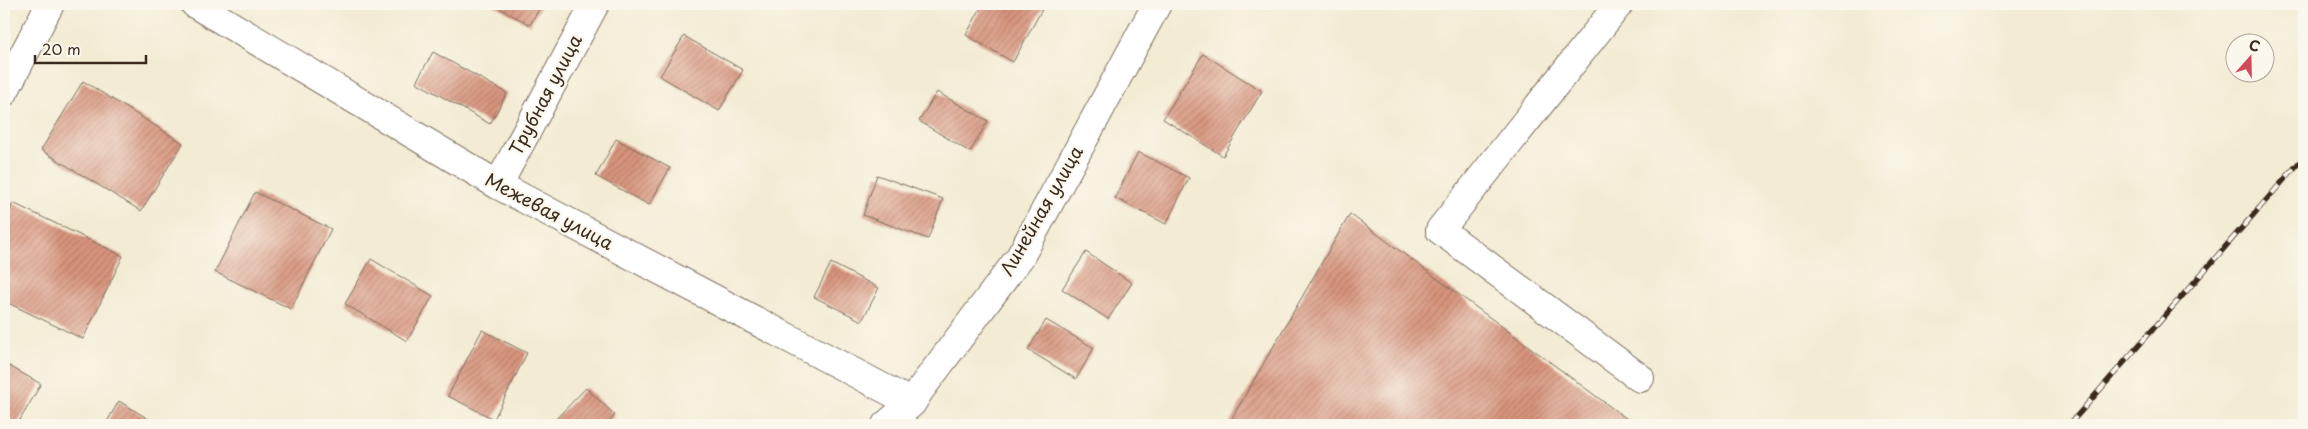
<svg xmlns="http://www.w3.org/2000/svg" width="2308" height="429" font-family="'Playpen Sans',sans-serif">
<defs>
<pattern id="building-hatch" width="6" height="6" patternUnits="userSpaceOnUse" patternTransform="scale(1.25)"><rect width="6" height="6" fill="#d8947d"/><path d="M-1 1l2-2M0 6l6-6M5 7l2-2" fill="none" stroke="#b07966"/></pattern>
</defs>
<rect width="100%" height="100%" fill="#fbf7ec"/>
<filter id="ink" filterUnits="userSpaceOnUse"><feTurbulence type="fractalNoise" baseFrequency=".02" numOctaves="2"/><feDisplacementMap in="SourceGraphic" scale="10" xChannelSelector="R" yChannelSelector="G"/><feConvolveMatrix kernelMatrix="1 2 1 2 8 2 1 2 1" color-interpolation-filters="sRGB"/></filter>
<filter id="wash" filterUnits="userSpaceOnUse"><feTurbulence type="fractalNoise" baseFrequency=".0096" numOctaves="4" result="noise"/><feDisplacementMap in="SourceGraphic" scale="20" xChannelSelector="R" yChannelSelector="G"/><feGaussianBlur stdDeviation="1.12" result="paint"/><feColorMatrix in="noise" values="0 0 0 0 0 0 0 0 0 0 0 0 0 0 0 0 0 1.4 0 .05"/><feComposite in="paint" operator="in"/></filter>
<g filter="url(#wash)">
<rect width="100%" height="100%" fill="#f3ebd3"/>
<g id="blocks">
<!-- building -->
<path fill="url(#building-hatch)" d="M492,4h50l-12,21z
M983,4h62l-32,58 -47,-27z
M684,36l59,34 -24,41 -59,-35z
M433,52l74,41 -17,31 -74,-42z
M1203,54l59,37 -39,65 -60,-37z
M83,81l100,62 -42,68 -100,-61z
M937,92l51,29 -18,31 -51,-31z
M616,139l54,29 -21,37 -53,-29z
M1138,152l51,26 -23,46 -51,-26z
M877,175l66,24 -15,40 -65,-24z
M255,192l76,37 -40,80 -76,-37z
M13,203l110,53 -40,83 -79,-38v-78z
M1350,214l285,211h-407z
M1086,252l46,31 -24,36 -46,-30z
M371,259l62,37 -26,45 -62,-37z
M831,263l48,25 -17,33 -48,-24z
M1046,320l48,28 -18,31 -48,-29z
M482,330l45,23 -33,66 -46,-23z
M4,363l37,21 -24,41h-13z
M586,388l29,27 -9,10h-56z
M119,401l39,24h-53z"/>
</g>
</g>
<g filter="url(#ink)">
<use href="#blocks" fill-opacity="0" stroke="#7b6e5d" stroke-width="1"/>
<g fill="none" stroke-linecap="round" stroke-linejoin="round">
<defs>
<path id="minor" d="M195,4l303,181 414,218
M1619,4l-179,226 200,148
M4,92l46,-88
M498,185l97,-181
M886,425l26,-22 8,-13 100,-133 137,-253"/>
</defs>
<!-- minor casing -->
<use href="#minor" stroke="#7b6e5d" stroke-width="30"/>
<!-- minor -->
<use href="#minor" stroke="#fff" stroke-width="28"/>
<defs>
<path id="rail" d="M2069,425l235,-268"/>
</defs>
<!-- rail casing -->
<use href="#rail" stroke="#3b2a1e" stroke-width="5.5"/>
<!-- rail -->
<use href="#rail" stroke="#fbf7ec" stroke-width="4" stroke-dasharray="11" stroke-linecap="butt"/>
</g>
</g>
<g text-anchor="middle" stroke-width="4.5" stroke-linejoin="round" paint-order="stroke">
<!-- street labels -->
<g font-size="18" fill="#3b2a1e" stroke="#fbf7ec">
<text transform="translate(546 95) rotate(-62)" y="6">Трубная улица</text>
<text transform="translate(1042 211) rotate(-60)" y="6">Линейная улица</text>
<text transform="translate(549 212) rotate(28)" y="6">Межевая улица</text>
</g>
</g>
<!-- margin -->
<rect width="2308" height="429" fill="none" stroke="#fbf7ec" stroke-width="20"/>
<!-- north arrow -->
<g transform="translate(2250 58) rotate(20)"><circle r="24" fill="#fbf7ec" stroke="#aea59a"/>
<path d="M0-4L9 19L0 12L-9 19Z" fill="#d1495b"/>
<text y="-8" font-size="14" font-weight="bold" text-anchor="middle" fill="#3b2a1e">С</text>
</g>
<!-- scale -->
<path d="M35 55v8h111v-8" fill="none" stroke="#3b2a1e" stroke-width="2.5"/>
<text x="42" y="55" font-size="15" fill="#3b2a1e" stroke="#fbf7ec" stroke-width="4" paint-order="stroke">20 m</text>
</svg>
